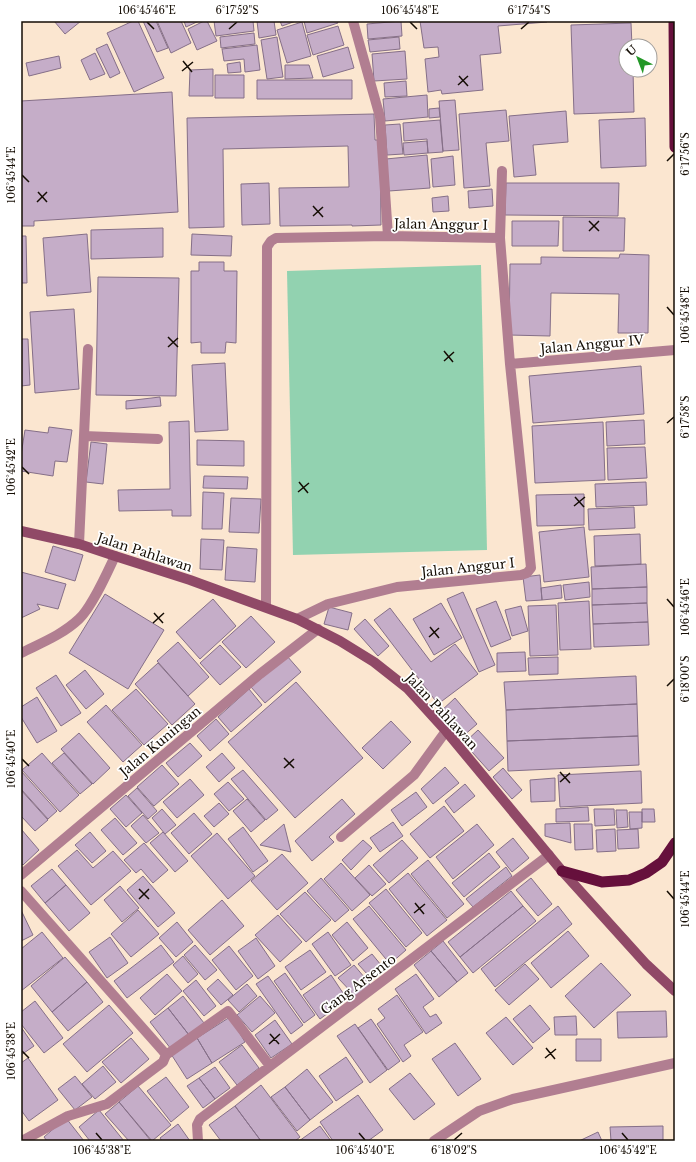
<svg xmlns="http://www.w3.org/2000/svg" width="696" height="1162" font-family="'Libre Baskerville',serif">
<rect width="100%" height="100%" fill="#fbe6d0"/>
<!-- green -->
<path fill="#92d2b0" d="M481,265l6,285 -194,5 -6,-284z"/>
<!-- building -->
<path fill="#c5adc8" stroke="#856f88" d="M54,21h27l-16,13z
M133,21h5l26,57 -30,14 -27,-59z
M143,21h13l12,27 -11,4z
M157,21h24l10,22 -20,10z
M184,21h15l-13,6z
M204,21h3l10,20 -20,9 -9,-21z
M214,21h39l1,10 -38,5z
M257,21h17l2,14 -17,3z
M280,21h16l-14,5z
M304,21h33l1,2 -31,10z
M401,21l1,15 -34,3 -1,-15z
M420,21h127v1l-49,4 3,27 -21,2 3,35 -41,4 -1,-4 -13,2 -3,-33 14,-2 -1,-10 -14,1z
M302,22l9,34 -24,7 -10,-33z
M631,23l1,23h-6v24h7l1,42 -60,2 -3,-89z
M338,26l6,19 -31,10 -6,-20z
M254,33l1,11 -34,4 -1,-11z
M277,37l6,40 -16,2 -6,-39z
M399,37l1,12 -30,3 -2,-12z
M107,44l13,29 -10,5 -14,-29z
M257,45l3,25 -15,2 -1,-13 -20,2 -2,-12z
M348,47l6,21 -31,9 -6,-21z
M405,51l2,28 -33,2 -2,-27z
M95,53l10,21 -15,6 -9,-20z
M59,56l2,12 -32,8 -3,-13z
M240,62l1,10 -13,1 -1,-9z
M285,65h24l4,13 -28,1z
M213,69v27h-24l1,-26z
M215,75h29v23h-29z
M257,80h95v19h-95z
M406,81l1,15 -22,1 -1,-14z
M172,92l6,120 -144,9v5h-13v-125z
M427,95l1,22 -43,4 -2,-22z
M455,100l4,50 -16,1 -4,-50z
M439,108l1,9 -11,1v-9z
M506,110l3,31 -23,2 4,43 -26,2 -5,-74z
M566,111l2,31 -35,3 3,30 -22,2 -5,-61z
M374,114l1,26h5l1,85 -29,1v-1l-72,1 -1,-38 70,-1 -1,-41 -125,3 1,78 -35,1 -2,-110z
M645,118l1,48 -45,2 -2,-48z
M440,120l3,32 -15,1 -1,-14 -23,2 -1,-18z
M400,124l3,30 -16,1 -2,-30z
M427,141l1,12 -24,2 -1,-12z
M427,155l3,33 -41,3 -3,-32z
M453,156l2,29 -22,2 -2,-28z
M269,183l1,41 -28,1 -1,-41z
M506,183h113l-1,33 -113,-1z
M492,189l1,17 -24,2 -1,-17z
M448,196l1,15 -16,1 -1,-14z
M563,217l62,1 -1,33h-61z
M512,221h47l-1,25h-46z
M163,228v29l-72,2v-29z
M87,234l4,58 -44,4 -4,-58z
M192,234l40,2 -1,20 -40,-1z
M21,236h5l1,47h-6z
M620,254l29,1 -1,78h-30l1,-39 -68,-1 -1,43 -41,-1 1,-71h31v-7l78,1z
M199,262h25v9h13l-1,72 -10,-1 -1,11h-24v-11l-10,1v-72h8z
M98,277l81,1 -3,118 -80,-1z
M74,309l5,80 -44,4 -5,-81z
M21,339h7l2,46 -9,1z
M225,363l3,67 -33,2 -3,-67z
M641,366l3,48 -111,9 -4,-47z
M160,397l1,9 -35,3v-8z
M644,420l1,24 -38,2 -1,-24z
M189,421l2,95h-19v-6l-53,1 -1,-21 52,-1 -1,-67z
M603,422l2,58 -70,3 -3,-57z
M49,427l23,3 -5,32 -12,-1 -2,15 -32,-5v-16l4,-25 23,3z
M197,440l47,1v25l-47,-1z
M91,442l16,2 -4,40 -17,-2z
M645,447l2,31 -39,2 -1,-32z
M204,476l44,1 -1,12 -44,-1z
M646,482l1,23 -51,2 -1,-23z
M203,492l21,1 -2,36h-20z
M584,494v31l-47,1 -1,-31z
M231,498l30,1 -2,34 -30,-1z
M634,507l1,21 -46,2 -1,-21z
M584,527l5,50 -45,5 -5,-50z
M640,534l1,30 -46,2 -1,-30z
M201,539l23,1 -2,30 -22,-1z
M53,546l30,9 -8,26 -30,-9z
M227,547l30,2 -2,33 -30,-2z
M646,564l1,23 -55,2 -1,-22z
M21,572l45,12 -8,25 -21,-5 3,5 -19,9z
M540,575l2,25 -16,1 -3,-24z
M589,582l1,15 -25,3 -2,-15z
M561,585l1,13 -20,2 -1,-12z
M647,587v16l-55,2v-16z
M463,592l32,73 -16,7 -32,-73z
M105,594l59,36 -36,59 -59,-36z
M213,599l23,27 -36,33 -24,-27z
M496,601l15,38 -20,8 -15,-38z
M589,601l2,48 -31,1 -2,-47z
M441,603l21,35 -28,17 -21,-36z
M647,603l1,19 -55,2 -1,-19z
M556,605l2,50 -28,1 -2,-50z
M521,606l7,25 -16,5 -7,-26z
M329,607l23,6 -4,17 -24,-6z
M390,608l41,54 24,-18 23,30 -40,30 -64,-84z
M251,616l24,26 -29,26 -24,-26z
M365,619l24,27 -11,10 -24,-27z
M648,622l1,23 -55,2 -1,-23z
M178,642l31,35 -21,19 -31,-35z
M220,645l21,22 -21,18 -20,-22z
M525,652l1,19 -29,1v-19z
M287,656l14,16 -36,31 -14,-16z
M558,657v17l-29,1 -1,-17z
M158,663l37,41 -23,21 -37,-41z
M85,670l19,24 -18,15 -20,-24z
M56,675l25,38 -20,13 -25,-38z
M636,676l1,28 -131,6 -2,-28z
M296,682l67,76 -68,60 -67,-76z
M136,689l32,35 -24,21 -32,-35z
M249,689l13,16 -31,27 -13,-15z
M37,697l20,34 -20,12 -16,-26v-10z
M455,698l22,26 -15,13 -22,-25z
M637,704l1,32 -131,5 -1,-31z
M106,705l36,40 -19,17 -36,-40z
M216,719l13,15 -19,17 -13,-15z
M391,721l20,21 -28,27 -21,-21z
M478,730l26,28 -15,13 -25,-28z
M79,733l31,35 -17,16 -32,-35z
M638,736l1,29 -131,6 -1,-30z
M190,743l12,13 -24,21 -12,-14z
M42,753l37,42 -19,17 -38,-42z
M64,753l28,31 -12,10 -28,-31z
M222,753l13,15 -16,14 -13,-15z
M162,765l17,19 -25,22 -17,-19z
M445,767l14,16 -26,21 -12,-15z
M503,768l19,22 -10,9 -19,-22z
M243,770l35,40 -12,10 -35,-41z
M21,771l36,40 -9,8 -27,-30z
M641,771l1,32 -82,4 -2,-32z
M555,778v23l-24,1 -1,-22z
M190,779l14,16 -27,23 -14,-16z
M228,782l16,17 -15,12 -15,-17z
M465,784l10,12 -21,17 -9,-12z
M137,788l20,23 -9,8 -20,-23z
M21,790l27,30 -13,11 -14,-15z
M416,792l11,15 -25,19 -11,-16z
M126,795l16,18 -16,14 -16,-18z
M247,799l18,21 -14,12 -18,-21z
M342,799l13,15 -26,23 5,5 -22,19 -17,-20z
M219,803l10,11 -15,13 -10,-11z
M444,806l20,25 -34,27 -20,-24z
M588,807l1,14 -33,1v-13z
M162,809l14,16 -11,9 -13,-16z
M594,809h20l1,16 -20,1z
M642,809h12l1,13h-13z
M616,810h11l1,17 -11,1z
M629,812h13v16l-12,1z
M194,813l18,21 -23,20 -18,-21z
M143,815l16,18 -13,10 -15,-17z
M115,818l22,25 -14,12 -22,-25z
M393,822l10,14 -23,16 -10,-14z
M570,823l1,20 -26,-7v-12z
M284,824l7,28 -31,-7z
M477,824l17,21 -41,34 -17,-22z
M574,824h18l1,25 -18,1z
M243,827l25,34 -15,11 -25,-33z
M21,829l18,21 -16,15 -2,-2z
M615,829l1,22 -19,1 -1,-22z
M638,829l1,19 -21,1 -1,-19z
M90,832l16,19 -14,12 -17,-18z
M163,832l25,29 -13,11 -25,-29z
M217,833l38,43 -27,23 -37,-43z
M513,838l16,20 -17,14 -16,-20z
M363,840l9,8 -21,22 -9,-10z
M402,840l16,18 -29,25 -16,-18z
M144,843l24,27 -15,13 -12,-14 -5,4 -12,-13z
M77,850l16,18 20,-17 18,20 -40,34 -33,-39z
M489,853l11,14 -36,30 -12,-14z
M282,854l26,29 -31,27 -26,-29z
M428,860l36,44 -17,14 -36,-44z
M341,863l29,32 -18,16 -28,-32z
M369,865l17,19 -14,12 -17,-18z
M506,867l6,9 -39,31 -7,-8z
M52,869l14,16 -21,18 -14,-17z
M408,873l39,47 -20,16 -38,-47z
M143,876l32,37 -17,14 -31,-37z
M321,878l28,32 -14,12 -28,-31z
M531,878l21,26 -14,12 -22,-26z
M66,885l24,28 -21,18 -24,-28z
M120,886l19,22 -17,14 -18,-22z
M386,889l36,44 -16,14 -37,-44z
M511,891l12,15 -63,51 -12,-15z
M305,892l26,28 -25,22 -26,-28z
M222,900l22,26 -34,29 -22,-25z
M369,906l37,44 -16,14 -37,-45z
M523,906l13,15 -63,52 -13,-16z
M558,906l14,18 -77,63 -14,-18z
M21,910l12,25 -12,6z
M138,910l21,24 -28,23 -20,-23z
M278,915l24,27 -22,20 -25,-27z
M177,922l16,20 -17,15 -17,-19z
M347,922l21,26 -15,13 -21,-26z
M568,931l21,25 -38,32 -20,-25z
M42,932l21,26 -42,33v-42z
M328,932l23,33 -16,11 -23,-32z
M110,937l18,26 -21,15 -18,-26z
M256,938l19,28 -17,13 -20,-28z
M443,941l25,32 -11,9 -26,-31z
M161,945l13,17 -47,36 -13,-17z
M195,945l22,25 -12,10 -21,-25z
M229,946l24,30 -17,14 -24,-30z
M310,950l16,22 -25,18 -16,-23z
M431,951l26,31 -18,15 -25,-32z
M372,954l9,11 -13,10 -10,-11z
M183,956l15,18 -10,9 -15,-18z
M65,957l22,25 -35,30 -21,-26z
M601,963l30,32 -37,33 -29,-32z
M525,964l14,15 -30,26 -14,-15z
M354,965l16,19 -14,13 -18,-19z
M285,973l30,42 -11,8 -30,-42z
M167,974l15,17 -27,24 -15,-17z
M416,974l18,25 -11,8 7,10 6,-3 6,9 -16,11 -31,-45z
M331,975l16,24 -27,20 -17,-24z
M268,976l35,49 -12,9 -35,-50z
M218,979l15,16 -12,10 -14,-16z
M196,980l20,26 -12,10 -21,-25z
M87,982l16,20 -35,29 -16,-19z
M247,984l10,12 -18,16 -11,-12z
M397,995l26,37 -19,13 7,11 -8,6 -26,-38 8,-6 -7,-9z
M183,996l21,27 -15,12 -21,-27z
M260,996l15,17 -23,19 -15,-17z
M35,1001l28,37 -19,15 -23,-29v-12z
M109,1005l24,28 -46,39 -24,-28z
M530,1005l20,24 -17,14 -20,-24z
M168,1008l21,27 -18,14 -21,-27z
M666,1011l1,26 -49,1 -1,-26z
M576,1016l1,19h-22l-1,-18z
M230,1017l15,25 -33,21 -15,-25z
M506,1017l27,31 -20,17 -27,-32z
M371,1019l29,42 -12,9 -30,-42z
M275,1020l17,24 -21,14 -16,-23z
M355,1024l32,46 -17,13 -33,-47z
M21,1027l13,19 -13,9z
M131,1038l18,21 -28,24 -19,-21z
M197,1038l15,25 -25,16 -16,-25z
M576,1039h25v22h-25z
M455,1043l26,36 -23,17 -26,-37z
M242,1045l17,23 -22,17 -18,-23z
M346,1057l17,25 -27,19 -17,-25z
M28,1058l30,42 -29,21 -8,-11v-47z
M103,1066l13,16 -21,17 -13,-15z
M215,1067l15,21 -15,11 -16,-21z
M307,1069l26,33 -23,18 -25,-33z
M410,1073l25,31 -21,16 -25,-31z
M75,1076l17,21 -17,13 -17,-21z
M166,1077l23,30 -18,15 -24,-31z
M199,1078l16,21 -12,9 -16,-22z
M261,1085l39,52 -5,4h-34l-26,-35z
M138,1086l33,39 -19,16 -33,-39z
M285,1087l25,33 -13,11 -26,-34z
M358,1095l25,35 -15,11h-35l-13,-19z
M119,1102l32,39h-22l-24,-27z
M235,1106l26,35h-40l-12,-16z
M99,1110l25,31h-34l-11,-14z
M66,1118l18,23h-37l-3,-4z
M178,1124l12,17h-28l-2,-3z
M320,1126l11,15h-32z
M663,1126v15h-52l-1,-14z
M598,1132l4,9h-23z"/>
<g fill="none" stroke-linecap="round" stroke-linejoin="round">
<!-- minor -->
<path stroke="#b17e91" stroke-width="10" d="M353,21l27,96 8,119
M510,364l165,-14
M84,436l74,3
M79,544l9,-195
M266,607l1,-360 4,-6 5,-3 112,-2 112,2
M297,619l31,-15 69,-17 124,-12 6,-2 4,-5 -21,-204 -10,-126 2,-67
M21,653c20,-10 41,-18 58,-34 13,-12 28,-46 36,-63
M341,837l73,-62 32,-44
M21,875l239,-201 58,-45
M21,891l142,160 3,4
M166,1055l62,-44 42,55
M22,1141l46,-25 39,-12 56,-42 3,-7
M198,1141l-1,-16 3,-6 349,-264
M434,1141l45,-30 34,-12 162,-36"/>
<!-- secondary -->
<path stroke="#904967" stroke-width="10" d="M21,531l58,13 36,12 75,24 107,39 43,22 34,21 33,26 39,43 116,140 84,93 29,27"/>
<!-- trunk -->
<path stroke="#66103c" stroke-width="11" d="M674,21l1,126
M562,871l40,11 27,-2 17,-7 16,-11 13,-19"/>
</g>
<!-- ticks -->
<path fill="none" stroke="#150d04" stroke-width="1.5" d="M147,22l7,7M410,22l7,7M229,29l8,-7M521,29l8,-7M183,61l9,11M182,71l11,-9M459,76l9,10M458,85l10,-9M667,161l7,-7M22,175l7,7M38,192l9,10M37,202l10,-10M313,206l10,11M313,216l10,-9M589,221l10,10M589,231l10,-10M667,307l7,8M168,337l10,10M168,347l10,-9M444,351l9,11M444,361l10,-9M667,423l7,-6M22,467l7,7M299,482l9,11M298,492l11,-9M575,497l9,10M574,506l11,-9M667,599l7,8M154,613l9,10M153,623l11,-10M430,627l9,11M429,637l10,-9M667,686l7,-7M284,758l10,10M22,759l7,7M284,768l10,-9M560,772l10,11M560,782l10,-9M139,889l10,10M667,891l7,8M139,899l10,-10M415,903l9,11M414,913l11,-9M270,1034l9,10M269,1044l11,-10M546,1048l9,11M22,1051l7,7M545,1058l11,-9M96,1133l6,7M359,1133l6,7M622,1133l6,7M454,1140l8,-7"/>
<g text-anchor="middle" stroke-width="3.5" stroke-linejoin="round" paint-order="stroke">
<!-- street labels -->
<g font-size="13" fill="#150d04" stroke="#fff">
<text transform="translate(441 224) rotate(1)" y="5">Jalan Anggur I</text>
<text transform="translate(592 344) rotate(-5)" y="5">Jalan Anggur IV</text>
<text transform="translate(145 552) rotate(18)" y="5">Jalan Pahlawan</text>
<text transform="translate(468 567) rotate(-6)" y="5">Jalan Anggur I</text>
<text transform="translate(442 711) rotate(47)" y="5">Jalan Pahlawan</text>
<text transform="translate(160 741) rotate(-40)" y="5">Jalan Kuningan</text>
<text transform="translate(358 984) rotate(-37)" y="5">Gang Arsento</text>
</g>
</g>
<!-- border -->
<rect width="696" height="1162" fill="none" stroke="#ffffff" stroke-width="44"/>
<!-- north arrow -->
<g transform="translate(638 58) rotate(318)"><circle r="19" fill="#ffffff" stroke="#a19e9b"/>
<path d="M0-3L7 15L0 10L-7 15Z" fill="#239827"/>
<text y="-6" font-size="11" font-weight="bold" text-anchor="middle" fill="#150d04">U</text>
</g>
<rect x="22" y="22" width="652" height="1118" fill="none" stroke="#150d04" stroke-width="1.5"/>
<g font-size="10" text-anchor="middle" fill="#150d04">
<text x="147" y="14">106°45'46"E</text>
<text x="237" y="14">6°17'52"S</text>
<text x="410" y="14">106°45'48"E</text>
<text x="529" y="14">6°17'54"S</text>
<text transform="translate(685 154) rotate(-90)" y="4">6°17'56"S</text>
<text transform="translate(11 175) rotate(-90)" y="4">106°45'44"E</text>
<text transform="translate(685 315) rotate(-90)" y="4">106°45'48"E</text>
<text transform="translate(685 417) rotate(-90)" y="4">6°17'58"S</text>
<text transform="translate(11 467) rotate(-90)" y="4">106°45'42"E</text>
<text transform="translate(685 607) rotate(-90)" y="4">106°45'46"E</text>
<text transform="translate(685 679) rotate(-90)" y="4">6°18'00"S</text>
<text transform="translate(11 759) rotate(-90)" y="4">106°45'40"E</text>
<text transform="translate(685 899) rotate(-90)" y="4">106°45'44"E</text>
<text transform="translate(11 1051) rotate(-90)" y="4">106°45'38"E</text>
<text x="102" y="1154">106°45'38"E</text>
<text x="365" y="1154">106°45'40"E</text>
<text x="454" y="1154">6°18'02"S</text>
<text x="628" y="1154">106°45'42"E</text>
</g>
</svg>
